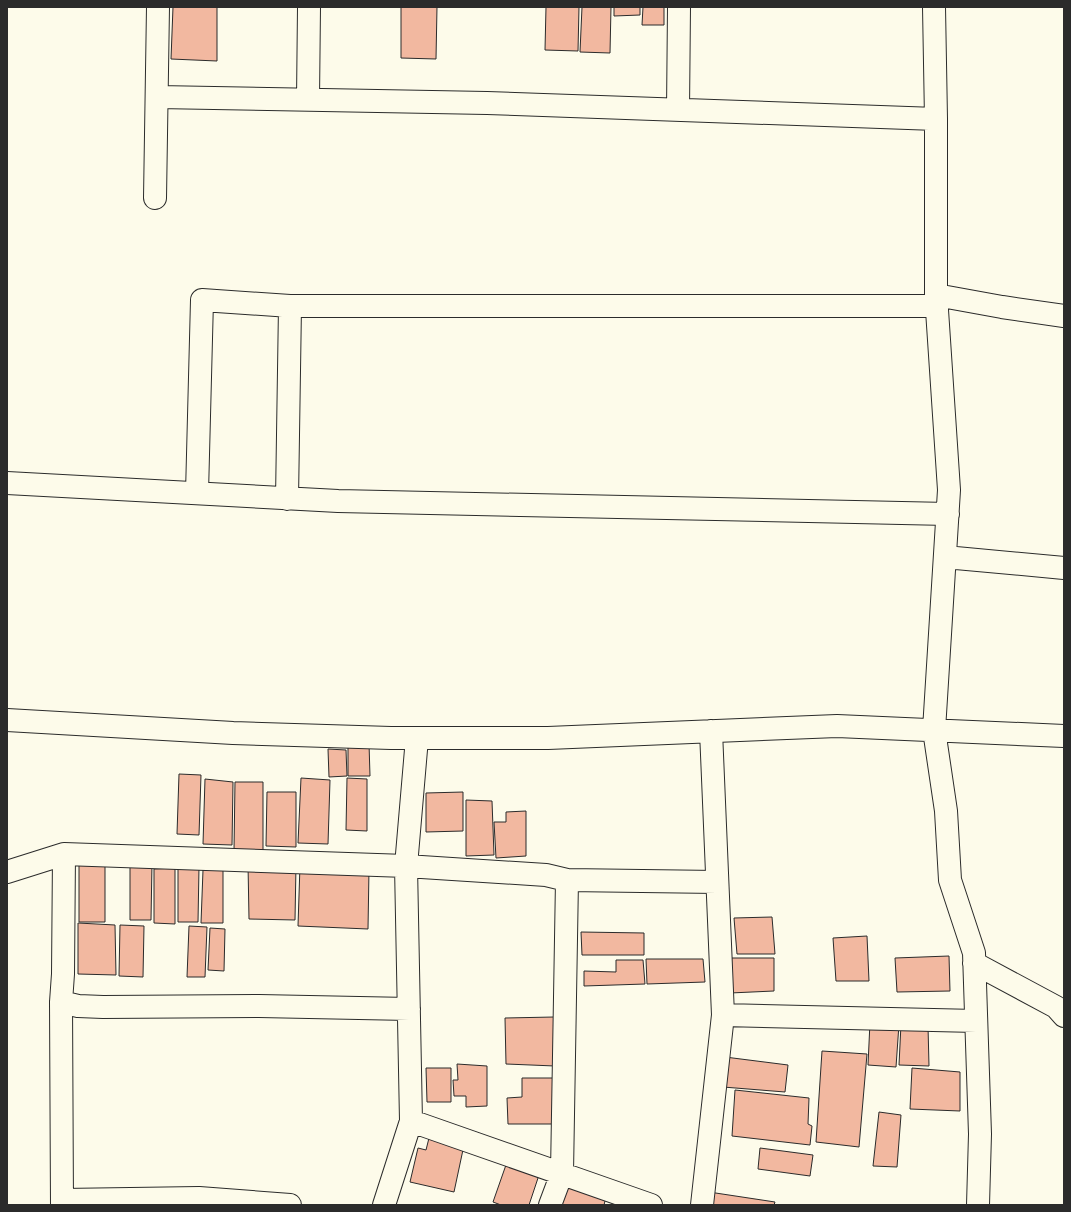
<svg xmlns="http://www.w3.org/2000/svg" width="1071" height="1212" font-family="'IBM Plex Sans',sans-serif">
<rect width="100%" height="100%" fill="#fdfbea"/>
<!-- building -->
<path fill="#f2b8a0" stroke="#2b2b2b" d="M173,7h44v54l-46,-2z
M401,7h36l-1,52 -35,-1z
M546,7h33l-1,44 -33,-1z
M582,7h29l-1,46 -30,-1z
M614,7h26v8l-26,1z
M643,7h21v18h-22z
M369,743l1,33h-22v-32z
M328,749l18,1 1,26 -18,1z
M179,774l22,1 -2,60 -22,-1z
M301,778l29,2 -2,64 -30,-1z
M347,778l20,1v52l-21,-1z
M205,779l28,3 -1,63 -29,-1z
M235,782h28v68h-29z
M267,792h29v55l-30,-1z
M463,792v39l-37,1v-39z
M466,800l26,1 2,54 -28,1z
M526,811v45l-30,2 -2,-36h12v-10z
M79,861l26,1v60h-26z
M130,862l22,1 -1,57h-21z
M248,864l48,1 -1,55 -46,-1z
M300,865l69,4 -1,60 -70,-3z
M199,867l-1,55h-20v-54z
M175,868v56l-21,-1v-54z
M223,869v54h-22l2,-53z
M772,917l3,37h-38l-3,-36z
M78,923l37,2 1,50 -38,-1z
M120,925l24,1 -1,51 -24,-1z
M189,926l18,1 -2,50h-18z
M210,928l15,1 -1,42 -16,-1z
M581,932l63,1v22h-62z
M867,936l2,45h-33l-3,-43z
M949,956l1,35 -53,1 -2,-34z
M728,958h46v33l-44,2z
M646,959h57l2,23 -58,2z
M616,960h27l2,24 -61,2v-15l32,1z
M554,1017l1,49 -49,-2 -1,-46z
M870,1022l29,2 -3,43 -28,-2z
M901,1024l27,2 1,40 -30,-1z
M822,1051l45,3 -8,93 -43,-5z
M725,1057l63,8 -3,27 -62,-5z
M457,1064l30,2v40l-21,1v-11h-12l-1,-16h5z
M426,1068h25v34h-24z
M912,1068l48,4v39l-50,-2z
M522,1078h31v46h-45l-1,-26 15,-1z
M735,1090l74,8 -1,26 4,2 -2,19 -78,-9z
M879,1112l22,3 -4,52 -24,-1z
M430,1134l34,11 -10,47 -44,-10 8,-34 8,2z
M760,1148l53,7 -3,21 -52,-7z
M507,1162l33,10 -11,33h-28l-8,-3z
M564,1179l43,14 -3,12h-49z
M709,1192l66,10 -1,3h-67z"/>
<g fill="none" stroke-linecap="round" stroke-linejoin="round">
<defs>
<path id="minor" d="M158,97l329,6 449,16 -2,-112
M308,99l1,-92
M678,110l1,-103
M936,119v176l13,195 -15,240 12,81 4,69 24,73 6,181 -2,71
M155,198l3,-191
M936,295l66,12 62,9
M7,483l331,18 610,13
M197,493l5,-193 88,6h647
M287,499l3,-193
M945,557l119,11
M7,720l226,13 158,5h157l289,-12 227,10
M64,854l-1,120 -2,28 17,4 25,1 156,-1 150,3
M7,872l57,-18 342,12 140,9 21,5 150,2
M974,963l82,44 8,9
M61,1002l1,203
M723,1015l253,6
M411,1121l240,84
M62,1200l137,-2 91,7
M384,1205l27,-84 -5,-255 11,-128
M550,1205l12,-32 5,-293
M702,1205l21,-190 -12,-284"/>
</defs>
<!-- minor casing -->
<use href="#minor" stroke="#2b2b2b" stroke-width="24"/>
<!-- minor -->
<use href="#minor" stroke="#fdfbea" stroke-width="22"/>
</g>
<!-- border -->
<rect width="1071" height="1212" fill="none" stroke="#2b2b2b" stroke-width="16"/>
</svg>
